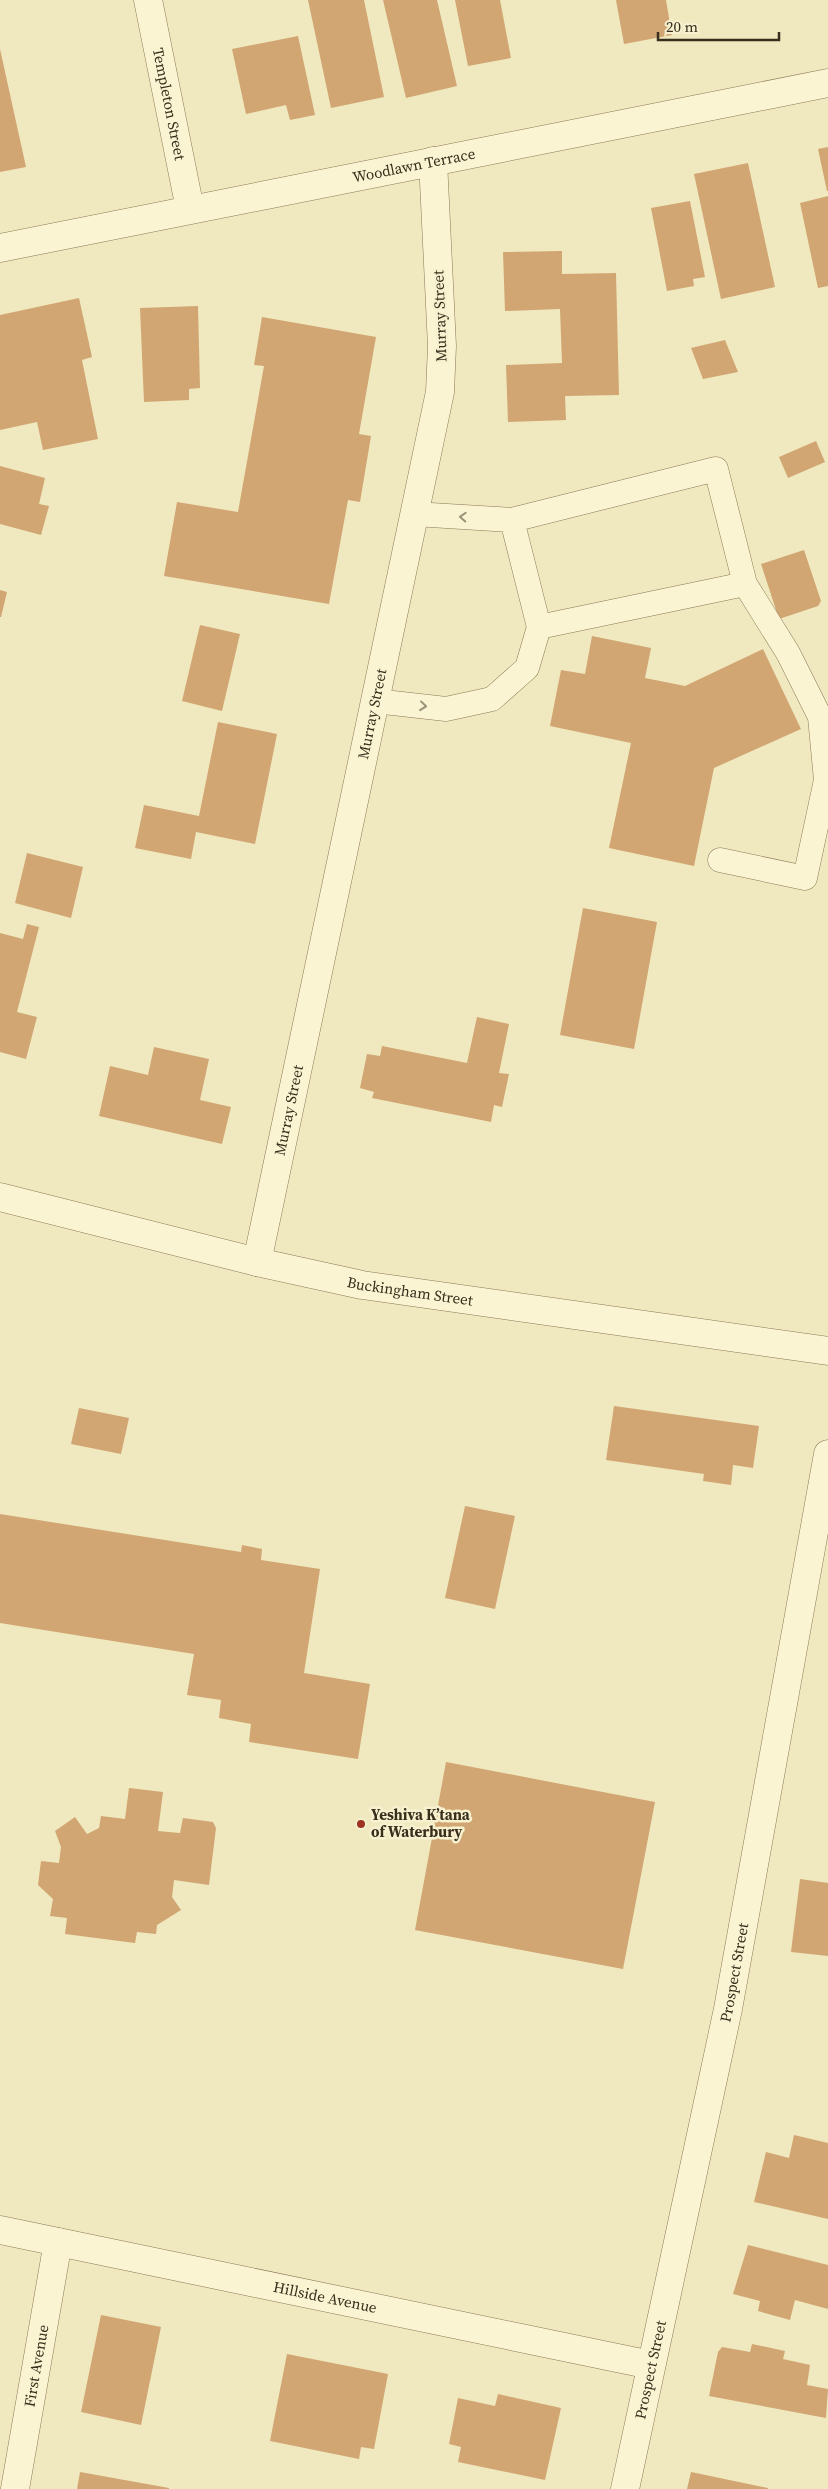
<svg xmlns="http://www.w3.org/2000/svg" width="828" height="2489" font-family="'Source Serif 4',serif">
<rect width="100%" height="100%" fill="#f0e8bf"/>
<!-- building -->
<path fill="#d1a672" d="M308,0h56l20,97 -53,11z
M383,0h54l20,86 -51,12z
M455,0h45l11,58 -43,8z
M616,0h50l6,35 -48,9z
M298,36l17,79 -25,5 -4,-15 -40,9 -14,-65z
M0,49l26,118 -26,5z
M828,147v44h-1l-9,-42z
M748,163l27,124 -54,12 -27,-125z
M828,196v90l-10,2 -18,-85z
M690,201l15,76 -12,2 1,7 -27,5 -16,-83z
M562,251v23l54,-1 3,122 -54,1 1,24 -58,2 -2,-57 56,-2 -2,-54 -55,2 -2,-59z
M79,298l13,59 -10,3 16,79 -55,11 -6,-28 -37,8v-115z
M198,306l2,82 -11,1v11l-45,2 -4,-94z
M262,317l114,20 -17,97 12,2 -11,66 -12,-2 -19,104 -165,-28 13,-74 61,10 26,-146 -10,-1z
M725,340l13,32 -35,7 -12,-31z
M816,441l9,21 -37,16 -9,-21z
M0,466l45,12 -6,26 10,2 -8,29 -41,-11z
M804,550l17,51 -3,5 -39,13 -18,-55z
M0,590l7,2 -6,25h-1z
M200,625l40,9 -18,77 -40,-10z
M592,636l59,12 -6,30 40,8 78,-37 38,80 -87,39 -20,98 -85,-18 22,-105 -81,-17 11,-56 24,4z
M218,722l59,12 -22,110 -59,-12 -5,27 -56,-11 9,-43 55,11z
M27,853l56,14 -12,51 -56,-15z
M583,908l74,14 -23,127 -74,-14z
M27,924l12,3 -22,85 20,5 -11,42 -26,-7v-119l23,6z
M477,1017l32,7 -10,49 10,1 -7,33 -8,-2 -3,17 -119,-24 2,-6 -14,-4 7,-34 13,2 2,-10 85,17z
M154,1047l55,12 -9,41 31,7 -9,37 -123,-28 11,-50 38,9z
M614,1406l145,20 -6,42 -20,-3 -2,20 -28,-4 1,-7 -98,-14z
M79,1408l50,10 -8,36 -50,-10z
M465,1506l50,10 -20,93 -50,-11z
M0,1514l241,38 1,-7 20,4 -1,11 59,9 -16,104 66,11 -12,75 -109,-17 2,-18 -32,-6 2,-18 -34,-5 7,-41 -194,-31z
M446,1762l209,40 -32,167 -208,-39z
M129,1788l34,4 -5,39 22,2 3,-15 30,4 3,6 -7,57 -35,-5 -2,17 9,13 -24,15 -1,9 -19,-2 -2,11 -70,-9 2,-16 -17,-2 3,-17 -15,-14 3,-24 18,2 2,-16 -6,-16 20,-14 12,17 12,-6 2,-12 24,3z
M800,1879l28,4v73l-37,-4z
M794,2135l34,8v76l-74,-17 12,-50 23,6z
M748,2245l80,20v44l-33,-9 -5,20 -32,-9 2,-10 -27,-7z
M101,2315l60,12 -20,98 -60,-13z
M752,2344l33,7 -2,8 27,6 -3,20 21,4 -2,29 -117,-22 9,-44 4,-5 28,5z
M287,2354l101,20 -14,75 -13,-2 -2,12 -89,-18z
M498,2394l63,14 -16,72 -87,-18 3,-15 -12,-3 9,-46 37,8z
M80,2472l89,16v1h-92z
M691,2472l77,16v1h-81z"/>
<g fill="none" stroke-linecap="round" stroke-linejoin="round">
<defs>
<path id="lane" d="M414,514l98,6 204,-51 29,115
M539,627l206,-43 43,69 32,64 6,63 -21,98 -85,-18
M375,701l71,8 46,-10 35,-31 12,-41 -27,-107"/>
<g id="street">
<path id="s1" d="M148,0l42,209"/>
<path id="s2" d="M0,248l828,-165"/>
<path id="s3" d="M0,1197l257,65 105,23 466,66"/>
<path id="s4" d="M257,1262l183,-870 2,-46 -9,-185"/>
<path id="s5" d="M0,2230l651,135"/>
<path id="s6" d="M15,2489l43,-247"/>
<path id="s7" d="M625,2489l103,-480 100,-555"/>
</g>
</defs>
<!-- lane casing -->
<use href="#lane" stroke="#8a7956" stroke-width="25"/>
<!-- street casing -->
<use href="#street" stroke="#8a7956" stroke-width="29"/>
<!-- lane -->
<use href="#lane" stroke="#fbf4d3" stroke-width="24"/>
<!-- street -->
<use href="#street" stroke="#fbf4d3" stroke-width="28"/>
</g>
<!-- one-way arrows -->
<defs><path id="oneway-chevron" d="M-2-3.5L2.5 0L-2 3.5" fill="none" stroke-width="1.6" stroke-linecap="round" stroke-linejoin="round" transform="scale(1.25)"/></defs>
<g stroke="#9a9178">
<use href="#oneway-chevron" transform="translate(463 517) rotate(-177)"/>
<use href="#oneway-chevron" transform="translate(423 706) rotate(6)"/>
</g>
<!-- markers -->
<circle fill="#9d3223" stroke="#f7f1cf" stroke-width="2" cx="361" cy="1824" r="5"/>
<g text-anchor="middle" stroke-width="5" stroke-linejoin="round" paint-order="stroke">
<!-- street labels -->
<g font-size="15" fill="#392e1c" stroke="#f7f1cf">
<text dy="5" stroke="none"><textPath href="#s1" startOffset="106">Templeton Street</textPath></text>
<text dy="5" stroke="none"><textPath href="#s2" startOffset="422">Woodlawn Terrace</textPath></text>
<text transform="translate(440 316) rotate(-92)" y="5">Murray Street</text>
<text dy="5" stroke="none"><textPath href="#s4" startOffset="560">Murray Street</textPath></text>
<text dy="5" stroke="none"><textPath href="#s4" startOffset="155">Murray Street</textPath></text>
<text dy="5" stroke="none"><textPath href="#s3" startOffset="421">Buckingham Street</textPath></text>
<text dy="5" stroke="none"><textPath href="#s7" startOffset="528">Prospect Street</textPath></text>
<text dy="5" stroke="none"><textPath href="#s5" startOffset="332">Hillside Avenue</textPath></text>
<text dy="5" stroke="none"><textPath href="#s6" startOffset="125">First Avenue</textPath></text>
<text dy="5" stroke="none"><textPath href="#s7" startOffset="122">Prospect Street</textPath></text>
</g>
<!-- poi labels -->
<g font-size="15" font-weight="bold" fill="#392e1c" stroke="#f7f1cf" text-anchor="start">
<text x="371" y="1820">Yeshiva K’tana<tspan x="371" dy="17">of Waterbury</tspan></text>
</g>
</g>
<!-- scale -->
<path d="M658 32v8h121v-8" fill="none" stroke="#392e1c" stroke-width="2.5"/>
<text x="666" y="32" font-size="15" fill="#392e1c" stroke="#f7f1cf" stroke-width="4" paint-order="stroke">20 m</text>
</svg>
